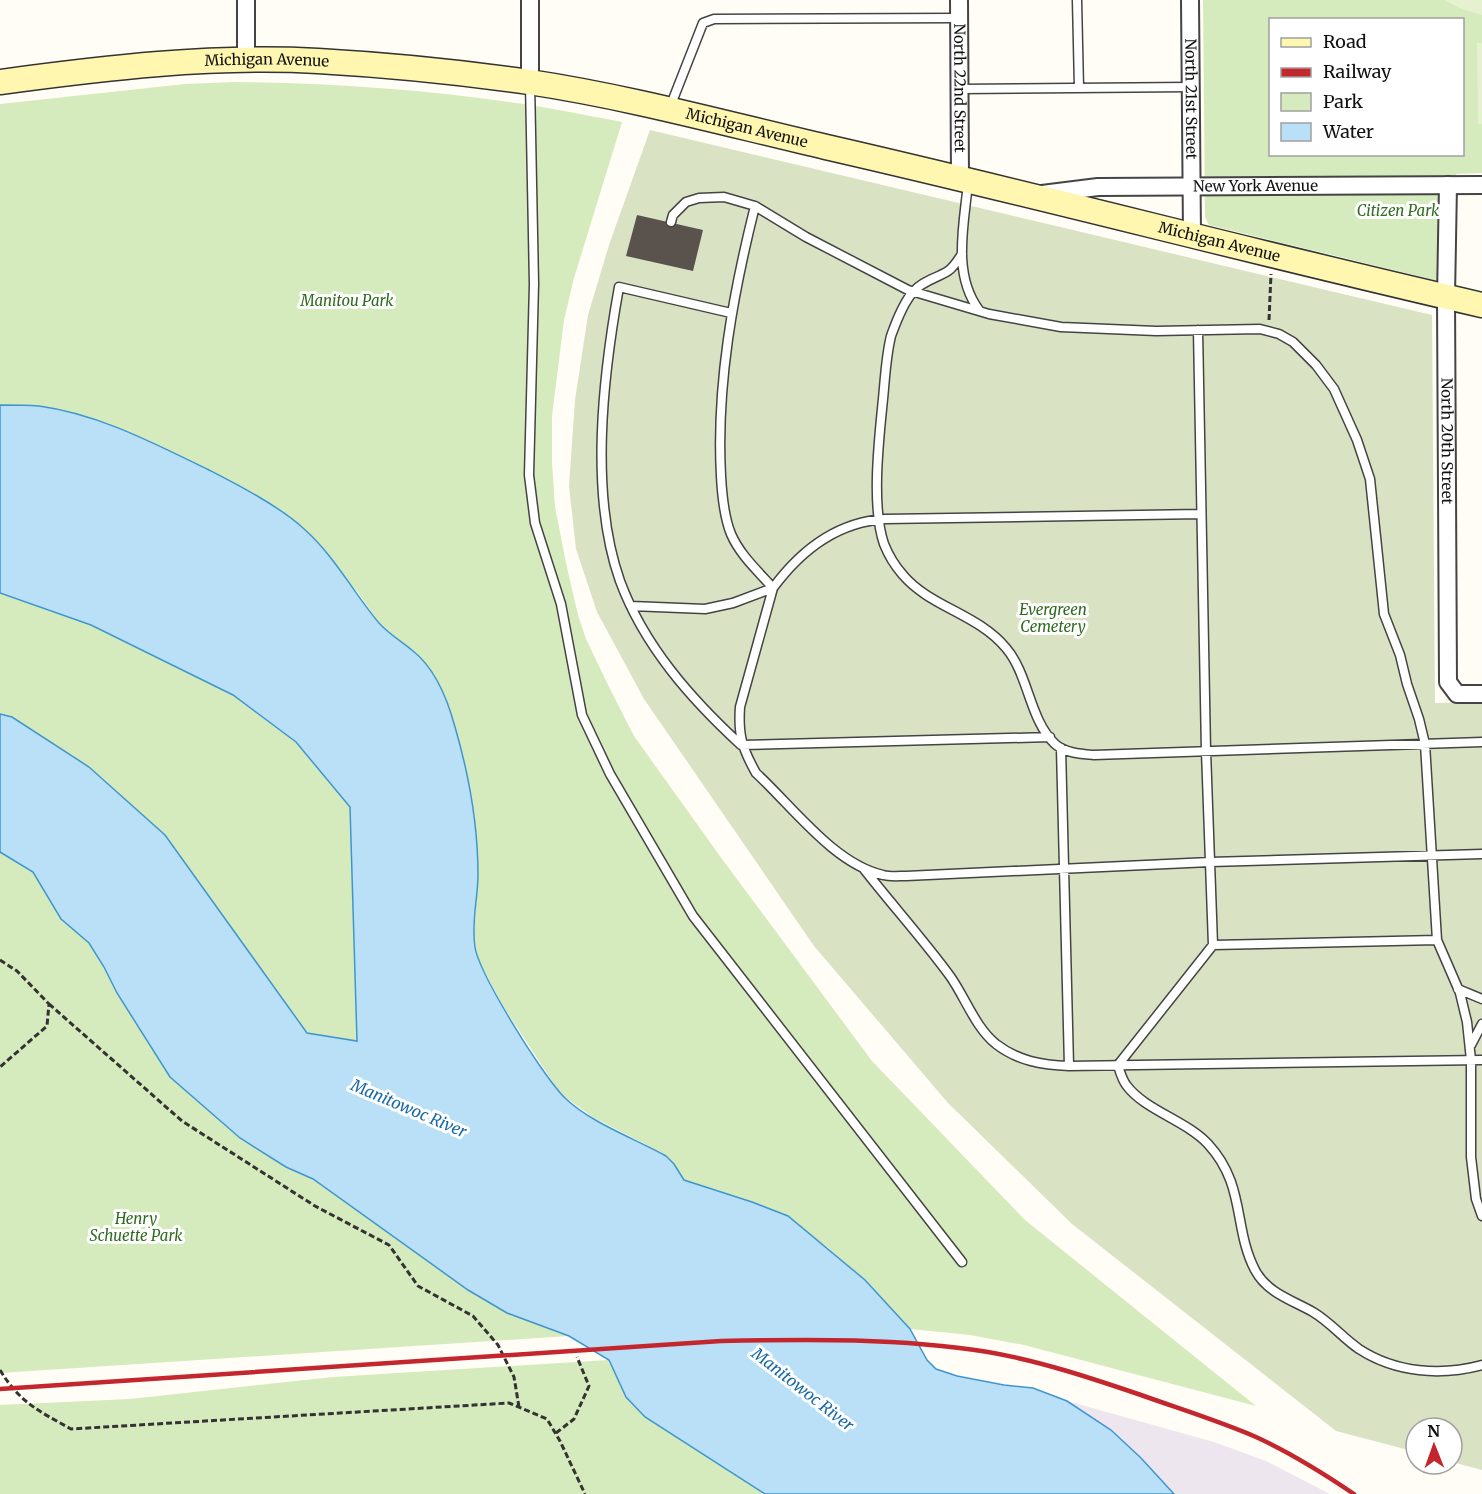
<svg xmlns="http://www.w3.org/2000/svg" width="1482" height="1494" font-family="Merriweather,serif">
<rect width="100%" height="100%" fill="#fffdf5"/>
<!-- industrial -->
<path fill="#eee6ef" d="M1067,1401l147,41 52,19 64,33h-156l-33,-36 -30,-28z"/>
<!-- green -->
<path fill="#d5ebbd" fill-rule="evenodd" d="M1203,0h279v173l-26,1 -1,111 -246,-60 -4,-8zM1270,20h192v134h-192z
M235,82c91,1 184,7 274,20 38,5 76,13 113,20l-48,156 -10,42 -12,96v46l3,45 11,56 12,52 8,24 23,48 25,49 88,123 150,202 153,159 231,186 -232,-61 -54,-10 -60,-6 -45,-49 -39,-34 -108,-56 -26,-6 -8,-4 -10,-16 -29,-20 -51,-26 -28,-20 -8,-8 -55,-84 -25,-47 -4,-23 4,-58 -1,-27 -3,-39 -9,-43 -64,-127 -23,-21 -22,-31 -179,-135 -74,-33 -38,-11 -27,-5 -38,-1v-301l185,-20z
M0,593l91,32 142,70 63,47 54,65 8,234 -51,-8 -142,-198 -76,-68 -77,-50 -12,-3z
M0,852l33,19 28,48 28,24 81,134 70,61 46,29 27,12 155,111 39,23 62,23 -569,37z
M609,1360l17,37 19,20 120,77h-765v-89l130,-6 203,-22z"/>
<!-- cemetery -->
<path fill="#d9e3c4" d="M650,130l782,185 3,388 47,-1v768l-30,-8v-34h-36v24l-80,-21 -264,-207 -124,-121 -134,-157 -170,-247 -47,-87 -21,-63 -7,-63 6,-86 13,-85 21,-70z"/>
<!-- pitch -->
<path fill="#e6f2cf" d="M1444,0h38v15l-20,-6z
M1477,43h5v81h-4z"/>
<!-- water -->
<path fill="#b9e0f7" stroke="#3f96cf" stroke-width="1.5" d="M0,405c13,0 26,0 39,1 60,8 116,38 170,64 29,15 70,36 94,58 31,27 50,64 76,95 10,11 23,19 34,28 23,18 35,50 42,76 14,48 23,98 23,148 0,23 -7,48 -3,72 4,27 69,131 90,151 26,25 69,40 101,58l8,8 10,16 68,22 36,14 77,64 45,49 17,31 9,9 21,7 47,9 29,3 34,13 44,29 30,28 33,36h-409l-120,-77 -19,-20 -17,-37 -40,-24 -62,-23 -39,-23 -155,-111 -27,-12 -46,-29 -70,-61 -53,-84 -13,-26 -15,-24 -28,-24 -28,-47 -33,-20v-138l12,3 77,50 76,68 142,198 50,8 -7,-234 -54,-65 -63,-47 -142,-70 -91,-32z"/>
<!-- building -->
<path fill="#5a524d" d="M637,215l66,15 -10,41 -67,-15z"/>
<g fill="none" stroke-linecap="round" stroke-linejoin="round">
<defs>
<path id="lane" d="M1077,0l2,88
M530,83l4,201 -5,191 6,48 26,81 21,111 28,59 83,142 269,346
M959,89l232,-2
M670,107l33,-84 11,-4 245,-1
M968,183c-4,42 -16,91 11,127
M671,222l2,-7 13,-13 13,-4 25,-1 31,9 51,31 102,53 81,24 72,13 95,4 104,-2 19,5 14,8 23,23 18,24 23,51 13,39 14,135 16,41 7,29 12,35 6,25 12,196 23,53 7,29 4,38v97l5,42 6,17
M962,254c-4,6 -8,13 -14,17 -11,7 -26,10 -35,21 -10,11 -17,30 -22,44 -5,20 -6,43 -8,63 -4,40 -12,107 1,145 4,10 11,22 19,31 27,32 75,39 103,73 23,27 23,71 49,96 10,9 27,10 39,11l388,-13
M731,313l-112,-26c-16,89 -30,207 1,294 24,65 71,118 121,164l309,-8
M1198,330l8,421 7,194
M1201,514l-316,5c-47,3 -84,31 -112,69l-33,119c-2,28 2,41 16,66 36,33 78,91 127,102 7,2 16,1 23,1l304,-14 272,-8
M631,606l74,3 28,-6 40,-15c-15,-17 -33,-33 -42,-54 -7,-17 -9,-39 -10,-58 -5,-90 12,-182 34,-270
M1061,748l8,318
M864,869c28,36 59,70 86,107 15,21 25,51 46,68 22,17 46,21 73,22l413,-6
M1437,940l-224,5 -95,120c2,7 4,15 9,21 18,24 60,35 81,58 38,41 25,84 47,126 12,23 37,30 58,42 17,10 30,26 46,37 37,24 82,27 123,16
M1458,989l24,10
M1471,1045l11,-21"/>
<g id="street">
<path d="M246,0v60"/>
<path id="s1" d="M959,0l1,178"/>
<path id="s2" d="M1190,0l2,235"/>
<path d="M530,82v-82"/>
<path id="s3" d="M1448,185l-2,112 2,385 9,12h25"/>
<path id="s4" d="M1042,194l56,-7 384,-2"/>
</g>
<g id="secondary">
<path id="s5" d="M0,82c104,-14 212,-27 318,-21 70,4 141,11 211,21 100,15 198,42 297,65 219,50 437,108 656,158"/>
</g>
</defs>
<!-- lane casing -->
<use href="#lane" stroke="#444" stroke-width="11"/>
<!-- street casing -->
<use href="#street" stroke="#444" stroke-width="20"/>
<!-- secondary casing -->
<use href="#secondary" stroke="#333" stroke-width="27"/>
<!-- path -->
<path stroke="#333" stroke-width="3" stroke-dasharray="6 3" stroke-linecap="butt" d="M1269,320l2,-46
M0,960l17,11 32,33 -2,22 -47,41
M49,1004l133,117 133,85 74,39 29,41 55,30 25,29 16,32 5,30
M0,1370c20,33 39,41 71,59l438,-26 38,16 13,22 25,53
M556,1433l18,-14 15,-33 -12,-29"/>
<!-- lane -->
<use href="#lane" stroke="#fff" stroke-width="8"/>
<!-- street -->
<use href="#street" stroke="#fff" stroke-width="16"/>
<!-- secondary -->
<use href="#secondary" stroke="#fff6b0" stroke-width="24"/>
<!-- rail -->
<path stroke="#c4262e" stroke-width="4.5" d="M0,1389l721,-48c89,-2 179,-3 267,11 52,9 103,26 153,43 39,14 78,26 115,42 35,16 67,36 98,57"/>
</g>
<g text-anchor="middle" stroke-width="6" stroke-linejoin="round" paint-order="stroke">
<!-- street labels -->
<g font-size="15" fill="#111" stroke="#fff">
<text dy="5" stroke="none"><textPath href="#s5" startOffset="268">Michigan Avenue</textPath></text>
<text dy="5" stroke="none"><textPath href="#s1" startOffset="88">North 22nd Street</textPath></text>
<text dy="5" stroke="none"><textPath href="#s2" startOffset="99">North 21st Street</textPath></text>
<text dy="5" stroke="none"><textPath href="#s5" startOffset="754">Michigan Avenue</textPath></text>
<text dy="5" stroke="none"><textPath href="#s4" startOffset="214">New York Avenue</textPath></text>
<text dy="5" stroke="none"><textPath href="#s5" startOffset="1240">Michigan Avenue</textPath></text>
<text dy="5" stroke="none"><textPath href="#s3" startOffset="256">North 20th Street</textPath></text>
</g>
<!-- park labels -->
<g font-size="15" font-style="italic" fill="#2f6b1f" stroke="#fff">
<text x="1398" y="216">Citizen Park</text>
<text x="347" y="306">Manitou Park</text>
<text x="1053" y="615">Evergreen<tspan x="1053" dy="17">Cemetery</tspan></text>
<text x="136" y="1224">Henry<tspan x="136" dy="17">Schuette Park</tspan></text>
</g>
<!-- water labels -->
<g font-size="16" font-style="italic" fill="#1768a6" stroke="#fff">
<text transform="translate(409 1108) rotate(23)" y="6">Manitowoc River</text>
<text transform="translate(803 1389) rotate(38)" y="6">Manitowoc River</text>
</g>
</g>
<!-- legend -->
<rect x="1269" y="18" width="195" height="138" fill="#ffffff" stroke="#a0a0a0" stroke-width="1.5"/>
<rect x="1281" y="38" width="30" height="9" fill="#fff6b0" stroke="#a0a0a0" stroke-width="1.5"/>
<text x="1323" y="48" font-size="18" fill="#111111">Road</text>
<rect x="1281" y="68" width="30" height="9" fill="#c4262e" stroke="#a0a0a0" stroke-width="1.5"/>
<text x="1323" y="78" font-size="18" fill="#111111">Railway</text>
<rect x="1281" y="93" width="30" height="18" fill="#d5ebbd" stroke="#a0a0a0" stroke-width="1.5"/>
<text x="1323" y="108" font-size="18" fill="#111111">Park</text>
<rect x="1281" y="123" width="30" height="18" fill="#b9e0f7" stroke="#a0a0a0" stroke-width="1.5"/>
<text x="1323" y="138" font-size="18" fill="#111111">Water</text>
<!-- north arrow -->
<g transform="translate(1434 1446) rotate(359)"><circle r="28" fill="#ffffff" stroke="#a0a0a0" stroke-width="1.5"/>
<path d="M0-4.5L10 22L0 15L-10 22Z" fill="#c4262e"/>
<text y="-9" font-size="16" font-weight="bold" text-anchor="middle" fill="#111111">N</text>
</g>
</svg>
